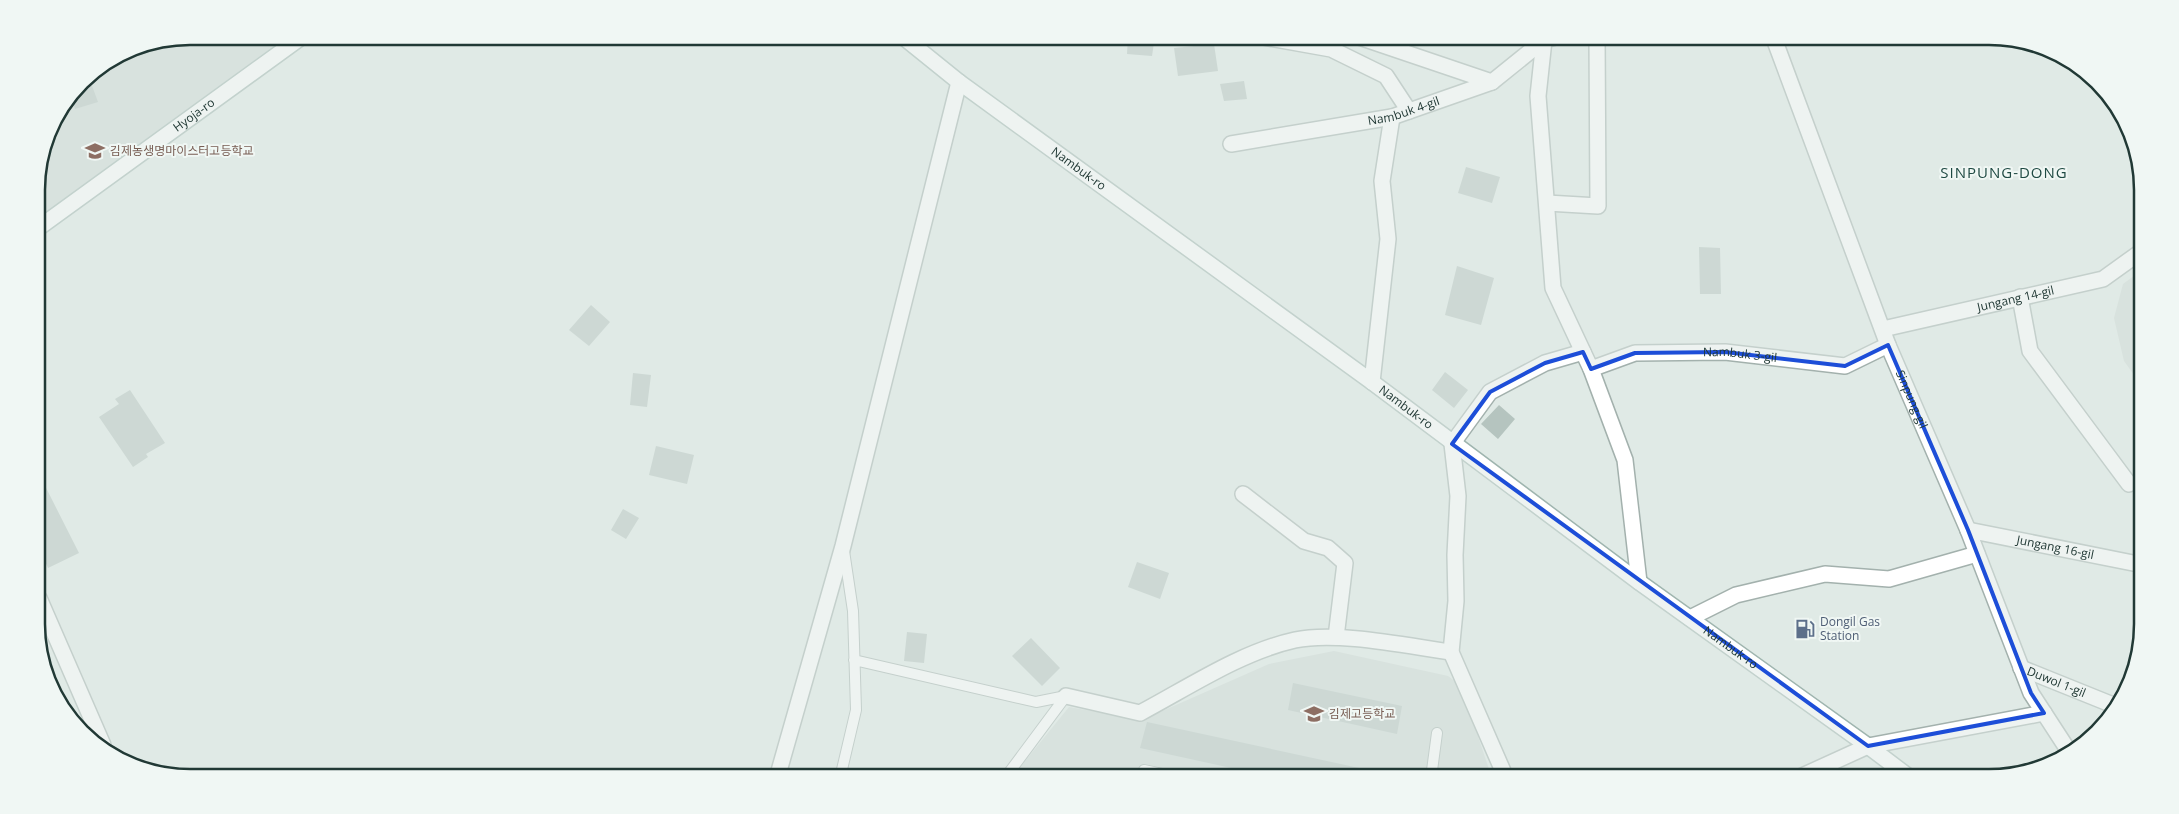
<svg xmlns="http://www.w3.org/2000/svg" width="2179" height="814" font-family="'Open Sans','Noto Sans KR',sans-serif">
<rect width="100%" height="100%" fill="#e0eae6"/>
<!-- built -->
<path fill="#ced9d5" d="M190,36h113l-266,193v-50l15,-57 36,-47 43,-27z
M2142,270v116l-18,-25 -10,-43 9,-34z
M1334,651l114,25 13,10 31,92h-477l2,-7 52,-64 73,13 127,-56z"/>
<!-- building -->
<path fill="#b5c4bf" d="M1128,36h27l-3,20 -25,-2z
M1214,44l4,27 -40,5 -4,-28z
M88,75l10,27 -23,7 -4,-12z
M1244,81l3,18 -23,2 -4,-17z
M1466,167l34,10 -8,26 -34,-10z
M1699,247l21,1 1,46h-21z
M1457,266l37,12 -13,47 -36,-10z
M591,305l19,17 -21,24 -20,-16z
M1445,372l23,18 -14,18 -22,-18z
M633,373l18,2 -4,32 -17,-2z
M130,390l35,53 -19,11 2,3 -15,10 -34,-50 20,-13 -4,-5z
M1499,405l16,14 -17,20 -17,-15z
M656,446l38,9 -7,29 -38,-9z
M38,472l41,81 -31,15 -9,-20z
M623,509l16,9 -13,21 -15,-9z
M1137,562l32,11 -9,26 -32,-12z
M907,632l20,2 -3,29 -20,-2z
M1031,638l29,30 -18,18 -30,-30z
M1293,683l109,23 -5,28 -109,-24z
M1147,722l226,49 -1,7h-95l-137,-30z"/>
<g fill="none" stroke-linecap="round" stroke-linejoin="round">
<defs>
<path id="lane" d="M854,660l182,42 30,-6 -61,82
M1144,770l37,8
M840,778l16,-68 -3,-99 -9,-60
M1431,778l6,-45"/>
<g id="street">
<path d="M1258,36l73,13 55,27 23,35"/>
<path d="M1356,36l136,46"/>
<path d="M1542,36l2,4 -6,56 15,192 38,81 34,91 14,122"/>
<path id="s1" d="M1773,36l115,309 80,185 63,163 39,60"/>
<path id="s2" d="M1231,144l161,-27 100,-35 52,-42 15,-4"/>
<path d="M1547,203l51,3 -1,-170"/>
<path d="M2020,297l10,54 99,133"/>
<path id="s3" d="M1883,329l220,-50 39,-28"/>
<path id="s4" d="M1591,369l44,-16 90,-1 120,14 43,-21"/>
<path d="M1372,382l16,-143 -6,-58 10,-64"/>
<path d="M1243,494l61,47 24,7 17,15 -9,74"/>
<path id="s5" d="M1968,530l175,35"/>
<path d="M39,598l64,147"/>
<path d="M1690,618l46,-23 89,-21 64,5 88,-25"/>
<path id="s6" d="M2021,668l97,39"/>
<path d="M1066,696l74,17c49,-26 101,-61 155,-73 42,-9 112,6 156,12"/>
<path d="M1800,777l68,-31 176,-33"/>
<path d="M777,778l66,-232 116,-464"/>
<path d="M1506,778l-55,-126 5,-51 -1,-46 3,-59 -6,-52 38,-52 55,-29 38,-11"/>
</g>
<g id="secondary">
<path id="s7" d="M902,36l57,46 413,300 267,200 229,164 41,31"/>
<path id="s8" d="M37,229l266,-193"/>
</g>
</defs>
<!-- lane casing -->
<use href="#lane" stroke="#a3b1ad" stroke-width="12"/>
<!-- street casing -->
<use href="#street" stroke="#a3b1ad" stroke-width="18"/>
<!-- secondary casing -->
<use href="#secondary" stroke="#9fb5af" stroke-width="18"/>
<!-- lane -->
<use href="#lane" stroke="#fff" stroke-width="10"/>
<!-- street -->
<use href="#street" stroke="#fff" stroke-width="15"/>
<!-- secondary -->
<use href="#secondary" stroke="#fff" stroke-width="15"/>
</g>
<!-- marked area -->
<path d="M0 0H2179V814H0ZM1888,345l80,185 63,163 13,20 -176,33 -416,-302 38,-52 55,-29 38,-11 8,17 44,-16 90,-1 120,14z" fill="#e0eae6" fill-opacity=".55" fill-rule="evenodd"/>
<path fill="none" stroke="#1d4ed8" stroke-width="4" stroke-linejoin="round" d="M1888,345l80,185 63,163 13,20 -176,33 -416,-302 38,-52 55,-29 38,-11 8,17 44,-16 90,-1 120,14z"/>
<!-- icons -->
<defs>
<symbol id="school-bare" viewBox="-9 -9 18 18"><path d="M0-5L7-2L0 1L-7-2ZM-4 1L0 2.5L4 1V4Q0 6-4 4Z" fill="#8d6e63" stroke="#f0f7f4" stroke-width="2.5" paint-order="stroke"/></symbol>
<symbol id="fuel-bare" viewBox="-9 -9 18 18"><path d="M-5.5-6h7V0h2V4h1.3V-2.5L3-4.5l.8-.8L6-3V5H2.5V1h-1V6h-7ZM-4.2-4.7v3.2H.2V-4.7Z" fill="#5c6f8a" stroke="#f0f7f4" stroke-width="2.5" paint-order="stroke"/></symbol>
</defs>
<g fill-rule="evenodd">
<use href="#school-bare" x="81" y="137" width="28" height="28"/>
<use href="#fuel-bare" x="1791" y="615" width="28" height="28"/>
<use href="#school-bare" x="1300" y="700" width="28" height="28"/>
</g>
<g text-anchor="middle" stroke-width="4" stroke-linejoin="round" paint-order="stroke">
<!-- street labels -->
<g font-size="12" fill="#213935" stroke="#f0f7f4">
<text dy="4" stroke="none"><textPath href="#s2" startOffset="176">Nambuk 4-gil</textPath></text>
<text dy="4" stroke="none"><textPath href="#s8" startOffset="194">Hyoja-ro</textPath></text>
<text dy="4" stroke="none"><textPath href="#s7" startOffset="221">Nambuk-ro</textPath></text>
<text dy="4" stroke="none"><textPath href="#s3" startOffset="136">Jungang 14-gil</textPath></text>
<text dy="4" stroke="none"><textPath href="#s4" startOffset="152">Nambuk 3-gil</textPath></text>
<text dy="4" stroke="none"><textPath href="#s1" startOffset="389">Sinpung-gil</textPath></text>
<text dy="4" stroke="none"><textPath href="#s7" startOffset="626">Nambuk-ro</textPath></text>
<text dy="4" stroke="none"><textPath href="#s5" startOffset="89">Jungang 16-gil</textPath></text>
<text dy="4" stroke="none"><textPath href="#s7" startOffset="1030">Nambuk-ro</textPath></text>
<text dy="4" stroke="none"><textPath href="#s6" startOffset="38">Duwol 1-gil</textPath></text>
</g>
<!-- education labels -->
<g font-size="12" fill="#785e54" stroke="#f0f7f4" text-anchor="start">
<text x="110" y="155">김제농생명마이스터고등학교</text>
<text x="1329" y="718">김제고등학교</text>
</g>
<!-- service labels -->
<g font-size="12" fill="#4e5e75" stroke="#f0f7f4" text-anchor="start">
<text x="1820" y="626">Dongil Gas<tspan x="1820" dy="14">Station</tspan></text>
</g>
<!-- quarter labels -->
<g font-size="15" letter-spacing="1" fill="#1f4a43" stroke="#f0f7f4">
<text x="2004" y="178">SINPUNG-DONG</text>
</g>
</g>
<!-- crop -->
<path d="M0 0H2179V814H0ZM190 45H1989A145 145 0 0 1 2134 190V624A145 145 0 0 1 1989 769H190A145 145 0 0 1 45 624V190A145 145 0 0 1 190 45Z" fill="#f0f7f4" fill-rule="evenodd"/>
<path fill="none" stroke="#213935" stroke-width="2.5" d="M190 45H1989A145 145 0 0 1 2134 190V624A145 145 0 0 1 1989 769H190A145 145 0 0 1 45 624V190A145 145 0 0 1 190 45Z"/>
</svg>
